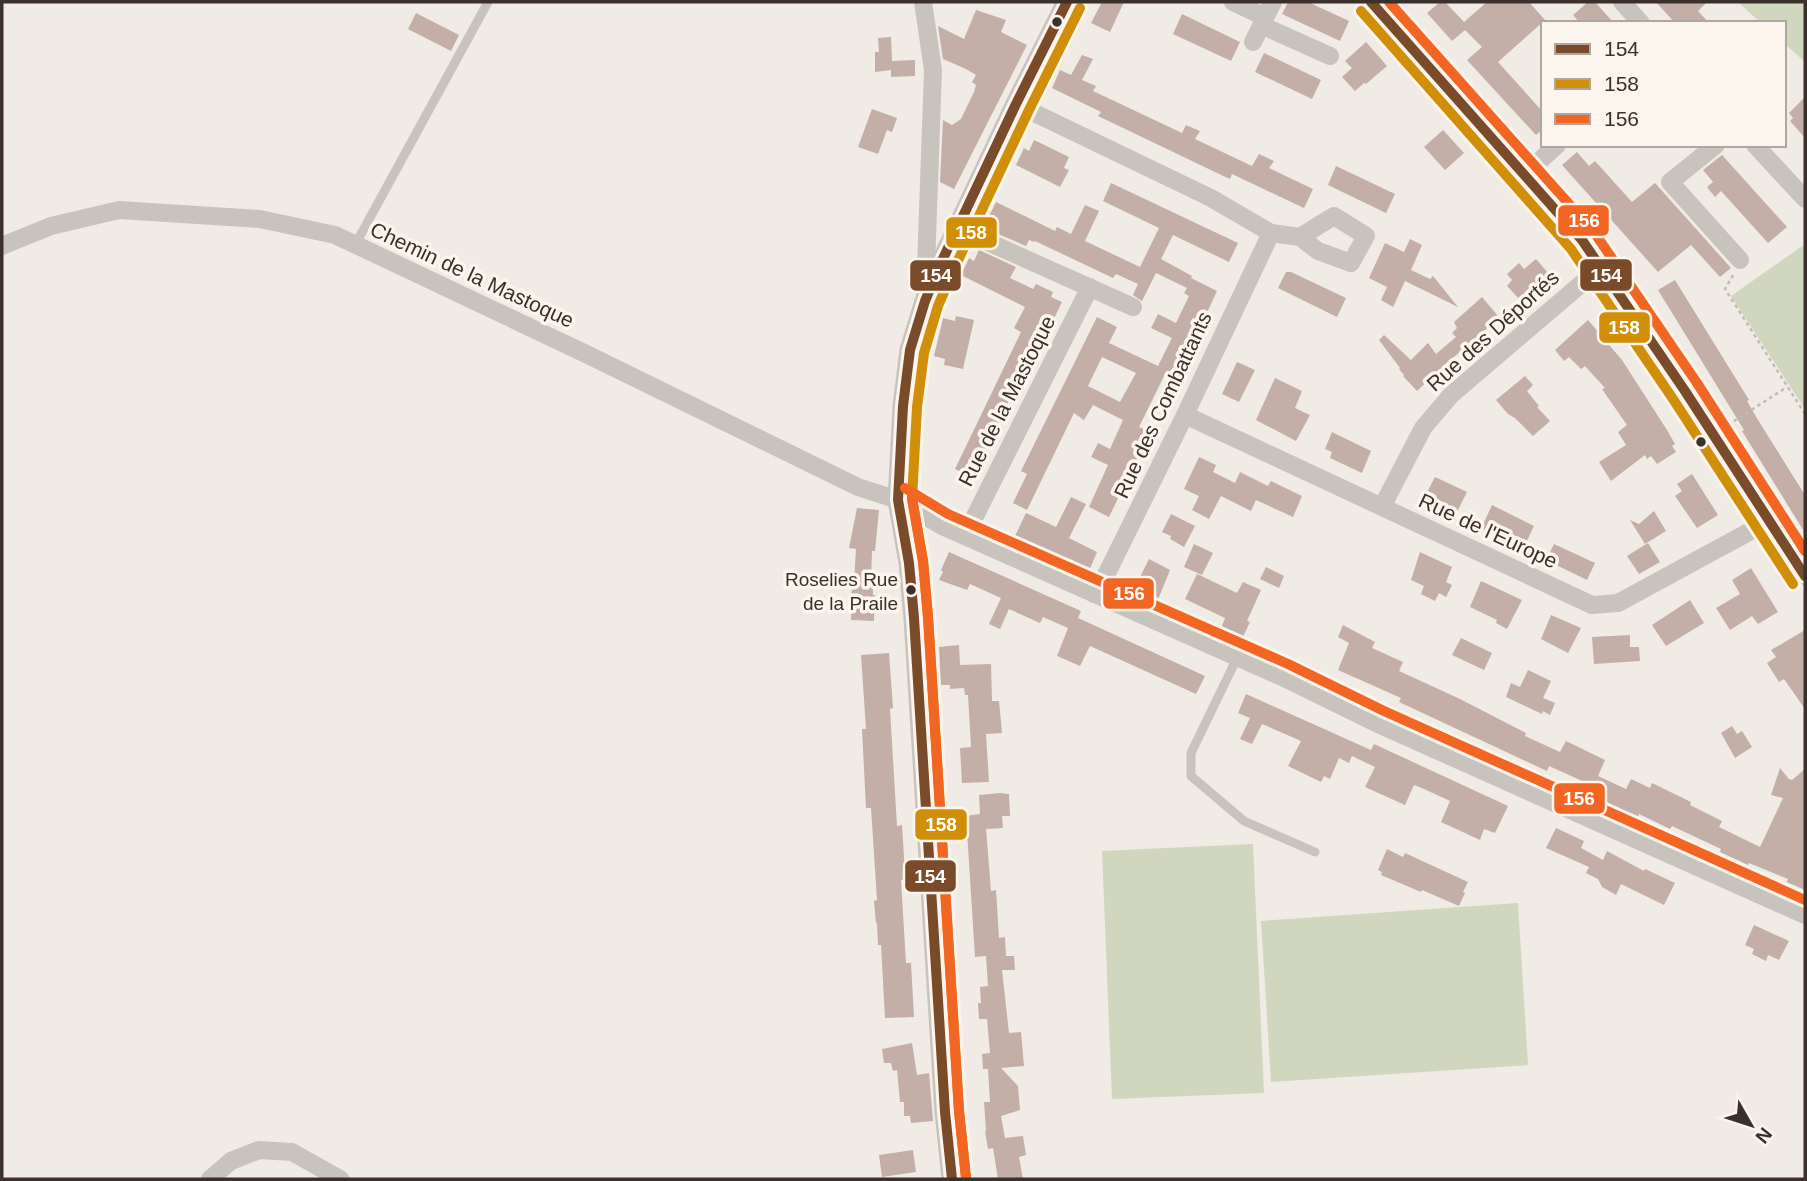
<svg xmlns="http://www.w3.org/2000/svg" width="1807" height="1181" font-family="Helvetica,sans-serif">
<rect width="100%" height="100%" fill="#f0ebe5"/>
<!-- green -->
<path fill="#d1d6bf" d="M1738,2h67v60l-21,-19v-20h-23z
M1805,244v165l-74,-113z
M1253,844l11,249 -152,6 -10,-248z
M1518,903l10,162 -257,17 -10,-161z"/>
<!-- building -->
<path fill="#c3afa7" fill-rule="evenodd" d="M1102,2h22l-14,30 -19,-9z
M1288,2h20l41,19 -9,20 -58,-27z
M1440,2h5l19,20 23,-20h42l16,18 -47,42 45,50v17l-7,6 -69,-75 15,-13 -17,-17 -13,11 -25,-28z
M1588,2h7l19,21h-34l-7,-8z
M1656,2h51l-9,9 11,12h-34z
M976,10l30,10 -5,12 26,13 -73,144 -14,-7 3,-62 9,5 9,-6 13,-27 2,-7 -4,-3 4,-7 -10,-6 -23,-10 -5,-33 26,13z
M416,13l43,22 -8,16 -43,-22z
M1182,14l58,28 -9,19 -58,-27z
M891,37l1,24 23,-1v16l-24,1v-7l-16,2v-20h4l-1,-14z
M1366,42l21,24 -21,18 -2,-1 -9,8 -13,-14 10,-9 -7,-7z
M1264,53l57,27 -9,19 -57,-27z
M1082,55l11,4 -11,21 14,6 -3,5 89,42 4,-8 14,6 -5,8 57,27 7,-12 15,7 -5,7 44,21 -9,19 -72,-34 -2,5 -15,-7 -117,-56 3,-4 -49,-24 8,-18 11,5z
M1805,97v41l-15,-17 3,-3 -4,-5z
M872,109l25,9 -5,14 -5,-2 -9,24 -20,-7z
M1443,130l21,23 -19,17 -21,-23z
M1034,140l35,17 -5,11 5,2 -9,17 -44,-22 8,-17 5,3z
M1577,152l12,14 6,-5 37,41 23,-19 76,85 -11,9 -29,-32 -33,27 -96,-107z
M1722,155l65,72 -19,16 -47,-52 -6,6 -8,-10 6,-5 -10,-12z
M1336,166l59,28 -9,19 -58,-28z
M1111,183l127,60 -9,19 -56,-27 -12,24 31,17 -3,7 2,-5 26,13 -40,86 -11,-5 -27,55 11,5 -41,85 -20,-10 19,-42 -17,-8 7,-14 12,6 13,-29 -30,-15 -9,15 -10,-7 -47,97 -14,-7 14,-29 -6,-3 76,-154 20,10 -8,16 49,23 14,-28 -21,-10 7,-14 18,9 13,-27 -5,-3 3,-5 -31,-15 -14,28 -9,-6 5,-11 -22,-10 -3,4 -78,-37 -1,1 -5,-2 -3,6 -37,-16 4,-10 -5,-2 8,-16 59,29 2,-4 14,7 14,-29 14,6 -14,30 55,26 19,-39 -56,-27zM1102,357l34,16 -16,29 -32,-16z
M1410,239l12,6 -11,25 19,9 3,-3 25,31 -53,-26 -12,26 -12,-7 6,-13 -18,-9 16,-35 19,9z
M979,250l37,17 -6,11 23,11 3,-5 17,8 -2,5 11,5 -17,35 -4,-1 -70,141 -16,-8 66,-137 -7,-4 11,-21 -64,-32 8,-17 5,3z
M1536,259l13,15 -24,21 -4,6 -14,-15 5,-6 -5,-6 12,-11 5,6z
M1286,272h5l55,26 -9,19 -59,-29z
M1675,280l74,120 -2,1 11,19 47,75v38l-63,-102 2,-1 -86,-140z
M1482,297l16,19 -5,5 1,1 -55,48 -22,21 -14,-15 1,-1 -5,-6 1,-1 -21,-28 5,-5 27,25 17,-17 8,11 20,-17 -4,-4 5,-5 -3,-6z
M956,316l18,4 -11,49 -19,-4 1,-6 -11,-3 9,-38 12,3z
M1588,320l34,40 45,70 8,14 -3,2 4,6 -19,12 -6,-8 -4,3 -2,-4 -34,26 -12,-19 27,-17 -8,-13 9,-7 -25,-36 3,-1 -20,-22 -4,3 -12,-12 -5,4 -9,-11z
M1237,362l18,8 -16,32 -17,-8z
M1525,376l8,9 -6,6 12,15 -2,1 13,14 -17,15 -18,-18 -7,-4 -12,-14z
M1275,378l27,13 -7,17 15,7 -14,26 -40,-21z
M1332,432l39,19 -9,22 -32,-15 2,-6 -7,-3z
M1199,457l17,8 -3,7 22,11 5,-11 28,14 3,-5 31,15 -9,21 -37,-17 -5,11 -30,-15 -12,23 -17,-9 7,-14 -15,-7z
M1692,474l26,41 -21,13 -22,-32 7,-5 -5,-7z
M1435,477l32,15 -13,26 -32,-16z
M1071,497l15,7 -17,34 28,14 -8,19 -74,-35 11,-23 30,14z
M1492,505l42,21 -11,23 -42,-20z
M857,508l22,2 -4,41h-3l-1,31h2v13h2l-1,26 -23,-1 1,-39h2l2,-32 -7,-1z
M1654,511l12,20 -21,13 -15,-24 9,4z
M1171,514l24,12 -11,21 -14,-8 1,-3 -9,-4z
M1648,543l12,19 -21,12 -12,-18z
M1194,544l19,9 -11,22 -18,-8z
M1554,544l41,19 -8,17 -41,-20z
M949,552l132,59 -3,7 127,58 -9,18 -106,-48 -10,20 -23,-10 11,-28 -25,-11 -3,6 -31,-14 -9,20 -11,-5 12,-26 -31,-14 -3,6 -28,-10 4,-8 -2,-2z
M1420,552l32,15 -6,15 6,3 -6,12 -7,-4 -4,8 -14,-7 3,-8 -13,-6z
M1149,559l21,11 -13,32 -24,-11z
M1266,567l18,9 -5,12 -19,-9z
M1751,568l27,44 -20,12 -6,-8 -22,14 -14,-22 24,-14 -8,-14z
M1197,574l40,19 6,-11 18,8 -14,31 3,1 -9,19 -21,-10 5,-13 -40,-19z
M1481,581l41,19 -15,29 -11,-6 1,-3 -27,-13z
M1690,600l14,23 -38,23 -14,-21z
M1551,615l30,13 -13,25 -27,-14z
M1343,625l32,17 -3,6 31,14 -4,9 61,28 66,34 -1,3 35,16 6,-11 39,19 -7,16 28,13 5,-10 19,9 2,-5 39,19 -1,3 32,16 -3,6 41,20 23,-49 -12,-3 9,-27 9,11 3,1 13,-11v121l-18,-8 1,-3 -39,-16 -1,2 -28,-13 1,-3 -49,-23 -2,3 -31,-15 -1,3 -36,-17 -1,2 -15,-8 5,-9 -42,-19 -2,5 -148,-69 2,-4 -63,-28 11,-27 -11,-6z
M1805,630v79l-21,-30 -5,3 -12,-19 9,-6 -5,-7z
M1630,635v12h9l1,14 -46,3 -2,-27z
M1461,638l31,15 -8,17 -32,-15z
M959,645l1,20 31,-1 1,37h7l3,32 -16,1 3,48 -27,1 -2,-35 11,-1 -3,-52h-3l-1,-7 -14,1v-4h-9l-2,-38z
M889,653l4,55 -3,1 7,117 5,-1 2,32 1,22 -4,1 5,83h5l3,54 -29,1 -4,-73h-3l-1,-22h-1l-2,-22 3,-1 -6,-92h-5l-4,-79h4l-5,-74z
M1528,670l23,11 -8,17 12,5 -5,12 -7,-4 -1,3 -36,-17 5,-14 9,4z
M1246,694l125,56 3,-6 134,62 -13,27 -11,-4 -4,11 -39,-18 9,-21 -26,-12 -10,-4 -9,20 -40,-18 10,-20 -23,-11 -3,7 -10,-5 -9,21 -6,-3 -3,6 -33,-16 13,-25 -39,-17 -10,20 -12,-5 10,-21 -12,-5z
M1732,726l5,8 5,-3 10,16 -17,11 -14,-25z
M1000,793l9,1 1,22h-8l1,12 -17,1 5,62 5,-1 3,48 6,-1 1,19h8l1,14h-13l7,63 12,-1 3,34 -23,2 17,18 2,24 -19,6 4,22 18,-2 3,19 -7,2 4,22h-25l-5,-31 -5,1 -3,-18h1l-2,-29h6l-2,-33h-5l-1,-15 8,-1 -3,-34h-8l-1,-16h3l-1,-16 8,-1 -2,-30 -11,1 -8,-126 -3,-15 16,-2 -1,-19z
M1556,828l28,13 -3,7 22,12 4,-9 37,20 1,-2 30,14 -11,22 -43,-21 -5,11 -14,-8 -4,-8 -12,-6 3,-6 -43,-19z
M1387,849l16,8 2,-4 63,29 -5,10 2,1 -6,13 -37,-16 -1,2 -40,-17 1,-3 -4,-2z
M1754,925l35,16 -10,19 -11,-5 -2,6 -14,-7 2,-5 -9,-4z
M912,1043l5,32 12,-2 4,48 -22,2 -1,-7h-6v-14h-4l-3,-32 -4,1 -2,-8h-7l-2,-14z
M913,1150l3,22 -34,5 -3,-22z"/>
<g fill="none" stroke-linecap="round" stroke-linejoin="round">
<!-- path -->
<path stroke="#c2bbb6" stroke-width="2.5" stroke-dasharray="3.5 3.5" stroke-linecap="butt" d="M1733,275l-8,14 80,125
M1728,425l59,-38"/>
<!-- service -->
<path stroke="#c9c3be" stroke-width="9" d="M355,245l133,-243
M1237,658l-46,95v23l53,45 71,31"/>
<!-- minor -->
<path stroke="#c9c3be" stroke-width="18" d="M923,2l10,68 -8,225
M1233,2l32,15
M1371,2l211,238 103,151 120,185
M1622,2l19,21
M1261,25l69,31
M1253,42l20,-40
M1016,104l195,94 60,35 -86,182 -77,156 -14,23
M1716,145l-46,37 70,78
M1755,145l50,54
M1524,175l33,-30
M1271,233l29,4 18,14 33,12 15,-27 -32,-20 -34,21
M979,238l154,69
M2,246l49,-20 68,-16 141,9 75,16 247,117 276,135 40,13 44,26 340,151 96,47 427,191
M1185,415l407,190 26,-2 151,-82
M1382,507l41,-79 28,-33 150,-128
M965,536l125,-249
M210,1179l21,-18 28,-11 33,2 48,27"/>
<!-- tertiary -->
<path stroke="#c9c3be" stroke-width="21" d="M952,1179l-7,-67 -31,-494 -5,-55 -11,-63 5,-94 7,-56 15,-49 15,-36 76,-161 51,-102"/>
<defs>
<path id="bus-1" d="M1371,2l211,238 103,151 120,185
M952,1179l-7,-67 -31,-494 -5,-55 -11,-63 5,-94 7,-56 15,-49 15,-36 76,-161 51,-102"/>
<path id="bus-2" d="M1361,11l210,238 102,150 120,185
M966,1178l-7,-67 -31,-494 -5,-56 -11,-62 5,-92 7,-54 14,-47 15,-35 76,-161 51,-102"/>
<path id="bus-3" d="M1389,2l205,230 103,151 108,168
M905,488l43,26 340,150 96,47 421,189
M912,498l11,63 5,56 31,494 7,67"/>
</defs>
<!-- bus-1 casing -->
<use href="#bus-1" stroke="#fbf5ee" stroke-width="16"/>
<!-- bus-2 casing -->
<use href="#bus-2" stroke="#fbf5ee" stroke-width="16"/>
<!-- bus-3 casing -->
<use href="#bus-3" stroke="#fbf5ee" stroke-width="16"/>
<!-- bus-1 -->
<use href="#bus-1" stroke="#7a4b2a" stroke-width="10"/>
<!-- bus-2 -->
<use href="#bus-2" stroke="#d18e09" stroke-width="10"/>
<!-- bus-3 -->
<use href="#bus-3" stroke="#f26522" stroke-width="10"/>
</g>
<!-- markers -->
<g fill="#3b302b" stroke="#fbf5ee" stroke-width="2.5">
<circle cx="1057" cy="22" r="6"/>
<circle cx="1701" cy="442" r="6"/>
<circle cx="911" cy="590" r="6"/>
</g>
<g text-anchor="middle" stroke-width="7" stroke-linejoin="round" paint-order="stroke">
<!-- bus labels -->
<g font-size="19" fill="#3b302b" stroke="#fbf5ee" text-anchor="end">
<text x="898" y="586">Roselies Rue<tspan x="898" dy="24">de la Praile</tspan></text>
</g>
<!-- street labels -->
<g font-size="21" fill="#3b302b" stroke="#fbf5ee">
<text transform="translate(472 275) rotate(25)" y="7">Chemin de la Mastoque</text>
<text transform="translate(1493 331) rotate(-42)" y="7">Rue des Déportés</text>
<text transform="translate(1007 401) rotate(-63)" y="7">Rue de la Mastoque</text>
<text transform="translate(1163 405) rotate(-65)" y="7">Rue des Combattants</text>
<text transform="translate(1488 531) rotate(25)" y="7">Rue de l'Europe</text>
</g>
</g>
<g stroke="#fbf5ee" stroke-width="2.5">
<rect x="1557" y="204" width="53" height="33" rx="7" fill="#f26522"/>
<rect x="945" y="216" width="53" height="33" rx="7" fill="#d18e09"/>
<rect x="1579" y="258" width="54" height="34" rx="7" fill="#7a4b2a"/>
<rect x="909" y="259" width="53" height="33" rx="7" fill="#7a4b2a"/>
<rect x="1598" y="311" width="53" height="33" rx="7" fill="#d18e09"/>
<rect x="1102" y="577" width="53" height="33" rx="7" fill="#f26522"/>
<rect x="1553" y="782" width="53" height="33" rx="7" fill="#f26522"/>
<rect x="914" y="808" width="54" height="33" rx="7" fill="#d18e09"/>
<rect x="904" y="859" width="53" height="34" rx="7" fill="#7a4b2a"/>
</g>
<g font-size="19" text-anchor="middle" font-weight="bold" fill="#fff">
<text x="1584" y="227">156</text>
<text x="971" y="239">158</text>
<text x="1606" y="282">154</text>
<text x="936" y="282">154</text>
<text x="1624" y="334">158</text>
<text x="1129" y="600">156</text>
<text x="1579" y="805">156</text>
<text x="941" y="831">158</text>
<text x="930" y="883">154</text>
</g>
<!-- border -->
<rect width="1807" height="1181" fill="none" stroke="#3b302b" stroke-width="7"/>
<!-- legend -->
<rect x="1541" y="21" width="245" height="126" fill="#fbf5ee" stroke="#aea6a0" stroke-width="2"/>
<rect x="1555" y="44" width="35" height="10" fill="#7a4b2a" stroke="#aea6a0" stroke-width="2"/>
<text x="1604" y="56" font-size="21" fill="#3b302b">154</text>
<rect x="1555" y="79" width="35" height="10" fill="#d18e09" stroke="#aea6a0" stroke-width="2"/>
<text x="1604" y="91" font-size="21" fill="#3b302b">158</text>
<rect x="1555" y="114" width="35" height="10" fill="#f26522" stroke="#aea6a0" stroke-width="2"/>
<text x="1604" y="126" font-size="21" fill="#3b302b">156</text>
<!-- north arrow -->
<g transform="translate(1751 1125) rotate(129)" stroke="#fbf5ee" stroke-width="5" paint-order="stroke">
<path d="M0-5L12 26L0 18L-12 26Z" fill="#3b302b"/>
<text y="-10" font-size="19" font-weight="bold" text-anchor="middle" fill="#3b302b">N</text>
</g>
</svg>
